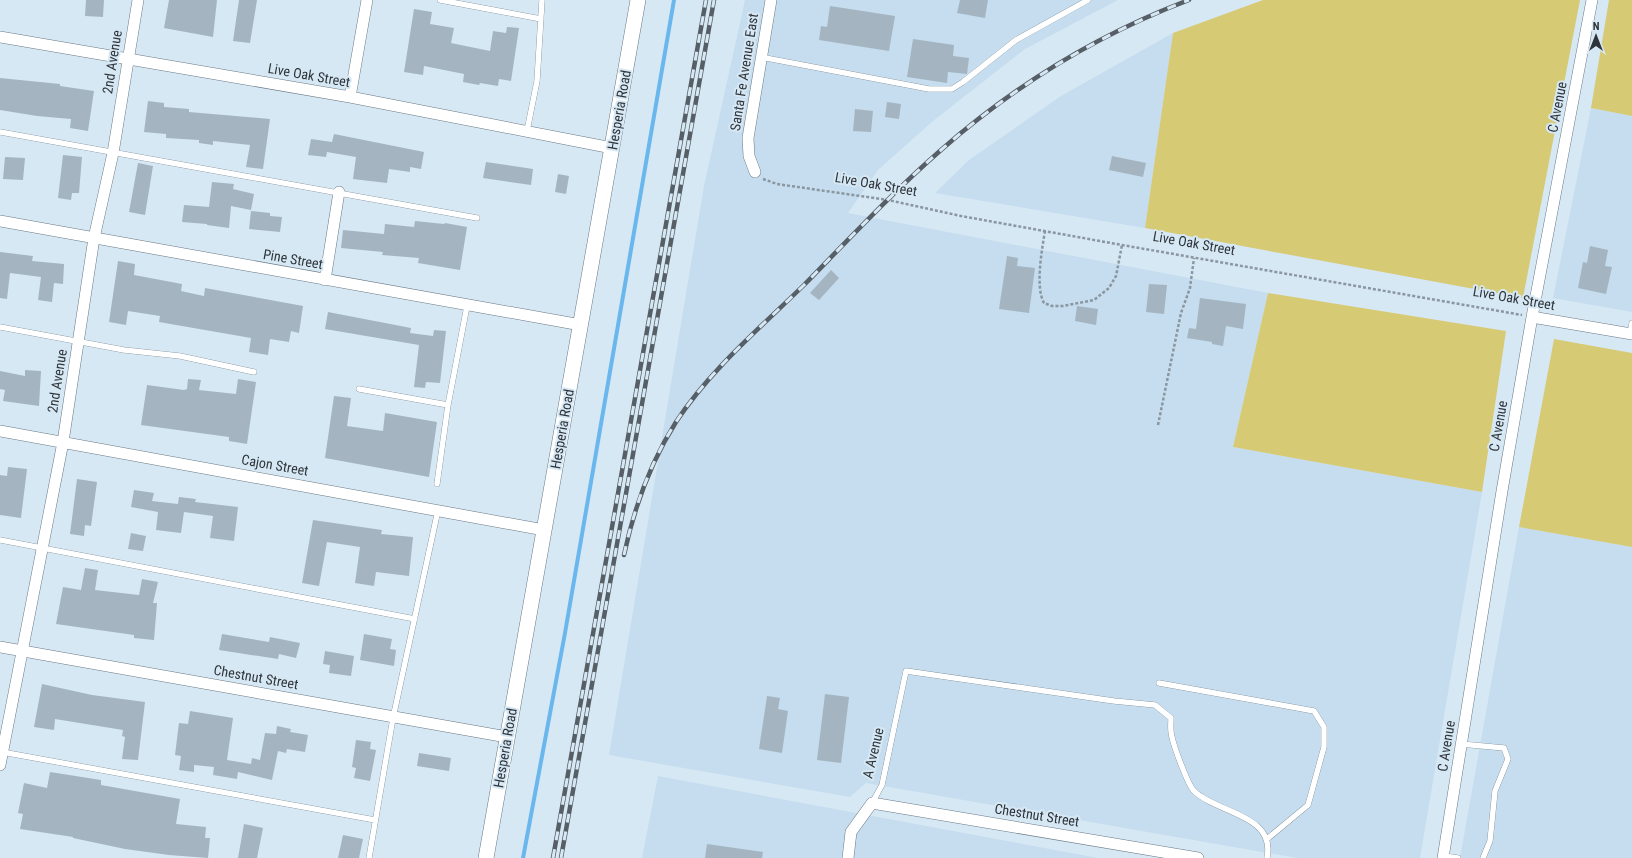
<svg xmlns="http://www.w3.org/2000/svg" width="1632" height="858" font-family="'Roboto Condensed',sans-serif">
<rect width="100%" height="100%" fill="#d7e8f5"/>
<!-- built -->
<path fill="#c5ddee" d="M745,0h373l-93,49 -92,72 -55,49 -30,43 420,80 -35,154 249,45 -62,366h-123l-431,-75 -16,14 -241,-42 95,-569z
M1173,33l-28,195 -210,-35 34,-33 92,-64z
M1591,108l41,8v196l-79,-14z
M1519,527l113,20v311h-172z
M658,776l440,82h-456z"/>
<!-- green -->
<path fill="#d7ca75" d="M1263,0h317l-57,298 -378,-70 28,-195z
M1609,0h23v116l-41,-8z
M1268,293l238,38 -24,161 -249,-45z
M1554,339l78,14v194l-113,-20z"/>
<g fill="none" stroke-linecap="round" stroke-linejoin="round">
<!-- stream -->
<path stroke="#6ab7ed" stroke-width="4" d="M523,858l42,-225 109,-633"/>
</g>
<!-- building -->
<path fill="#a4b5c1" d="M86,0h18l-1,17 -18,-1z
M169,0h48l-4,37 -49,-9z
M239,0h18l-7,43 -17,-2z
M960,0h28l-3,18 -28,-5z
M830,6l65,10 -6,35 -70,-11 2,-14 6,1z
M414,9l18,3 -2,12 24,4 -3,15 39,8 3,-20 13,2 1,-6 12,1 -8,53 -12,-2 -1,7 -18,-3 -1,2 -16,-3 1,-8 -40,-8 -1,9 -19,-3z
M913,39l41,6 -1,11 16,2 -2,16 -19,-2 -1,11 -40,-6z
M0,78l60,6v2l34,5 -6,40 -18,-3 1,-9 -34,-3 -37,-6z
M148,101l16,2v4l25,2v3l81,7 -7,50 -17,-2 4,-22 -37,-4v4l-14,-2v-3l-33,-2v-4l-22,-2z
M887,102l14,2 -2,15 -14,-2z
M855,109l18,2 -2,21 -18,-1z
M334,134l90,18 -3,17 -11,-2v5l-21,-3 -2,14 -34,-4 3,-22 -29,-5 -1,5 -18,-2 3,-16 21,3z
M63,155l19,2 -3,36h-7l-1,7 -13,-2z
M1112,156l34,7 -3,14 -34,-7z
M5,157l20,1 -2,22 -20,-1z
M486,162l47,7 -2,16 -48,-7z
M138,163l15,3 -8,49 -16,-3z
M558,174l11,2 -3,18 -11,-2z
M212,182l22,2 -1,5 21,5 -3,16 -20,-4 -2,22 -22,-3v-1l-25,-2 2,-17 25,2z
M251,211l19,2v3l12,1 -2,15 -31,-3z
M415,221l29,3 1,-1 22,4 -7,43 -42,-7 1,-5 -37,-3 1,-3 -42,-4 2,-18 41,4 1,-10 29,3z
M1590,246l18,4 -3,16 7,1 -6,27 -28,-6 5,-26 4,1z
M0,252l33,4 -1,5 32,3 -1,20 -9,-1 -2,19 -14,-2 3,-23 -31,-4 -3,26 -7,-1z
M1007,256l11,2 -1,8 18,2 -6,45 -30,-4z
M118,261l17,3 -1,11 48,9 -1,7 23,5 1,-8 98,18 -4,27 -8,-2 -2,11 -19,-3 -2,16 -19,-3 2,-14 -92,-16 1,-6 -32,-5 -2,14 -17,-3z
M831,270l8,8 -20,22 -9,-7z
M1149,284l18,1 -3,29 -18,-2z
M1200,298l46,6 -3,25 -17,-3 -3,20 -11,-2v-2l-25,-4 2,-10 7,1z
M1077,306l21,3 -2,16 -21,-4z
M328,312l83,16 -1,5 23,3 1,-6 12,1 -6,52 -14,-1 -1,6 -11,-1 5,-42 -94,-16z
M25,370l16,1 -2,35 -36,-5 2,-11 -5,-1v-18l25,5z
M188,379l13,1 -2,10 37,4 2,-15 18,3 -9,62 -18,-3v-4l-88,-12 6,-40 37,5 3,-1z
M334,396l17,2 -4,28 36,5 2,-18 52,9 -8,55 -104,-19z
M8,467l19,2 -6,49 -21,-3v-40l7,1z
M77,479l20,3 -6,44 -6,-1 -1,11 -14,-2z
M134,490l20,3 -2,8 26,3 1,-7 17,2 -1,3 43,5 -4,34 -24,-3 3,-22 -29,-4 -3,21 -25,-3 2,-18 -27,-5z
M313,520l69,10 -1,4 32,3 -4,39 -33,-4 -2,14 -19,-3 5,-36 -33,-5 -8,44 -17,-3z
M131,533l15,3 -3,15 -15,-2z
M85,568l13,2 -3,20 44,5 3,-16 16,3 -5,21h4l-3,37 -20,-2v-3l-78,-11 7,-37 18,3z
M222,634l47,8 1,-5 30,6 -4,15 -17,-4 -1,5 -59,-9z
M364,634l28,5 -2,10 6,1 -2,16 -34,-6z
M325,651l29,5 -3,20 -22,-3 1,-8 -7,-1z
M42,684l50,11 53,7 -7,58 -16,-1 3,-22 -3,-1 1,-6 -68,-11 -1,11 -20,-3z
M825,694l24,3 -8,66 -24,-3z
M767,696l13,2 -2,11 10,2 -6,42 -23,-4z
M190,711l43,7 -6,42 24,4 1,-6 8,2 5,-27 11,1 1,-8 14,3 -1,3 18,3 -3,17 -18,-3 -1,4 -8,-2 -6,29 -34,-8 -1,7 -24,-4 1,-8 -20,-2v7l-15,-2 2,-14 -6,-1 4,-32 9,1z
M356,740l15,2 -1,7 6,1 -6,31 -16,-3 2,-10 -4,-1z
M419,753l32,5 -2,13 -32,-5z
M50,772l51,8v5l79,14 -4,25 30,3 -1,11h5l-2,20 -39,-3 -44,-6 -52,-11v-1l-53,-8 3,-15 -5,-1 6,-30 23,5z
M244,824l19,4 -6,30h-19z
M343,835l20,4 -4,19h-21z
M707,844l56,8 -1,6h-57z"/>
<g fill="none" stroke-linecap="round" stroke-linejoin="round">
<defs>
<path id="service" d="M440,0l101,19
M761,57l168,32h23l11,-7 53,-42 72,-40
M527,131l10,-50 5,-81
M0,132l477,86
M0,327l124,23 56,6 74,16
M1630,334l2,-11
M359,389l89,16
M437,484l11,-79 19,-99
M0,540l415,79
M1159,683l155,28 10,16v20l-16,58 -41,34
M1461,744l43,4 4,11 -13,32 -5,50 -7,17
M2,752l373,68
M872,803l10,-18 24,-114 208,30 41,4 16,13c0,6 -1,13 1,19 2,10 16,48 22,54 24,23 82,23 73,67
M1444,856l14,2
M369,858l24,-140 45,-208"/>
<path id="minor" d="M0,37l350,60 262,51
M350,97l17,-97
M755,172l-6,-16 -1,-18 23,-138
M0,221l581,104
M325,280l14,-88
M1532,317l100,17
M0,431l544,99
M0,647l507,90
M0,765l63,-323 31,-204 19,-85 25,-153
M848,858l3,-26 21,-29 326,55
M1443,858l59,-367 30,-174 60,-317"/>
<path id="secondary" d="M486,858l152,-858"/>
</defs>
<!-- service casing -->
<use href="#service" stroke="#697884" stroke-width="6"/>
<!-- minor casing -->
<use href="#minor" stroke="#697884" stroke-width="12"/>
<!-- secondary casing -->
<use href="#secondary" stroke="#697884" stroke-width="16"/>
<!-- path -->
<path stroke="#8a96a0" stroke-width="2.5" stroke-dasharray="3 2" stroke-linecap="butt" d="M763,179l14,5 111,16 73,16 161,29 400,70
M1045,231c-3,18 -10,56 -1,72l8,3h11l31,-6 15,-12 7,-12 6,-31
M1158,425l23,-112 9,-25 4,-30"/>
<!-- service -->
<use href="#service" stroke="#fff" stroke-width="5.5"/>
<!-- minor -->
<use href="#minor" stroke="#fff" stroke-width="11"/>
<!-- secondary -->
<use href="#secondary" stroke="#fff" stroke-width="15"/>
<defs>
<path id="rail" d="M624,555c10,-47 26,-92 52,-133 34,-52 84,-94 128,-137 45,-46 89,-93 137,-135 73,-64 158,-116 248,-150
M553,858l153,-858
M561,858l153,-858"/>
</defs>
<!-- rail casing -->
<use href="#rail" stroke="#565e66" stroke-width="4.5"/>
<!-- rail -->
<use href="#rail" stroke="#d7e8f5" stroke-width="3" stroke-dasharray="9" stroke-linecap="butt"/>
</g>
<g text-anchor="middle" stroke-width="4" stroke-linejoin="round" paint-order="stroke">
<!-- street labels -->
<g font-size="14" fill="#2e343a" stroke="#d7e8f5">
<text transform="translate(112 62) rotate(-81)" y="5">2nd Avenue</text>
<text transform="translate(744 72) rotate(-81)" y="5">Santa Fe Avenue East</text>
<text transform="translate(309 75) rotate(10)" y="5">Live Oak Street</text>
<text transform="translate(1557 107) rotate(-79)" y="5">C Avenue</text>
<text transform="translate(619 110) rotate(-80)" y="5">Hesperia Road</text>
<text transform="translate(876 184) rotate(10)" y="5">Live Oak Street</text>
<text transform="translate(1194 243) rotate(10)" y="5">Live Oak Street</text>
<text transform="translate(293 259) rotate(10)" y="5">Pine Street</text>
<text transform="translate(1514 298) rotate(10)" y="5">Live Oak Street</text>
<text transform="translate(57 381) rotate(-81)" y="5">2nd Avenue</text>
<text transform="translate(1498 426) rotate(-80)" y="5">C Avenue</text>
<text transform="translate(562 429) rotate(-80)" y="5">Hesperia Road</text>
<text transform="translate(275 465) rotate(10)" y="5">Cajon Street</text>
<text transform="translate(256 677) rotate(10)" y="5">Chestnut Street</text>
<text transform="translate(1446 746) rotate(-81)" y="5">C Avenue</text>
<text transform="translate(505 748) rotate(-80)" y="5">Hesperia Road</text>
<text transform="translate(873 753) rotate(-77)" y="5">A Avenue</text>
<text transform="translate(1037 815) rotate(9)" y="5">Chestnut Street</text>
</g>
</g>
<!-- north arrow -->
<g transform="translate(1596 36)" stroke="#d7e8f5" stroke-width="3" paint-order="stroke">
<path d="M0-3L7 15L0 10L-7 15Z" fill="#2e343a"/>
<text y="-6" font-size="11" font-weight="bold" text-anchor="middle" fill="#2e343a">N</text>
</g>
</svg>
